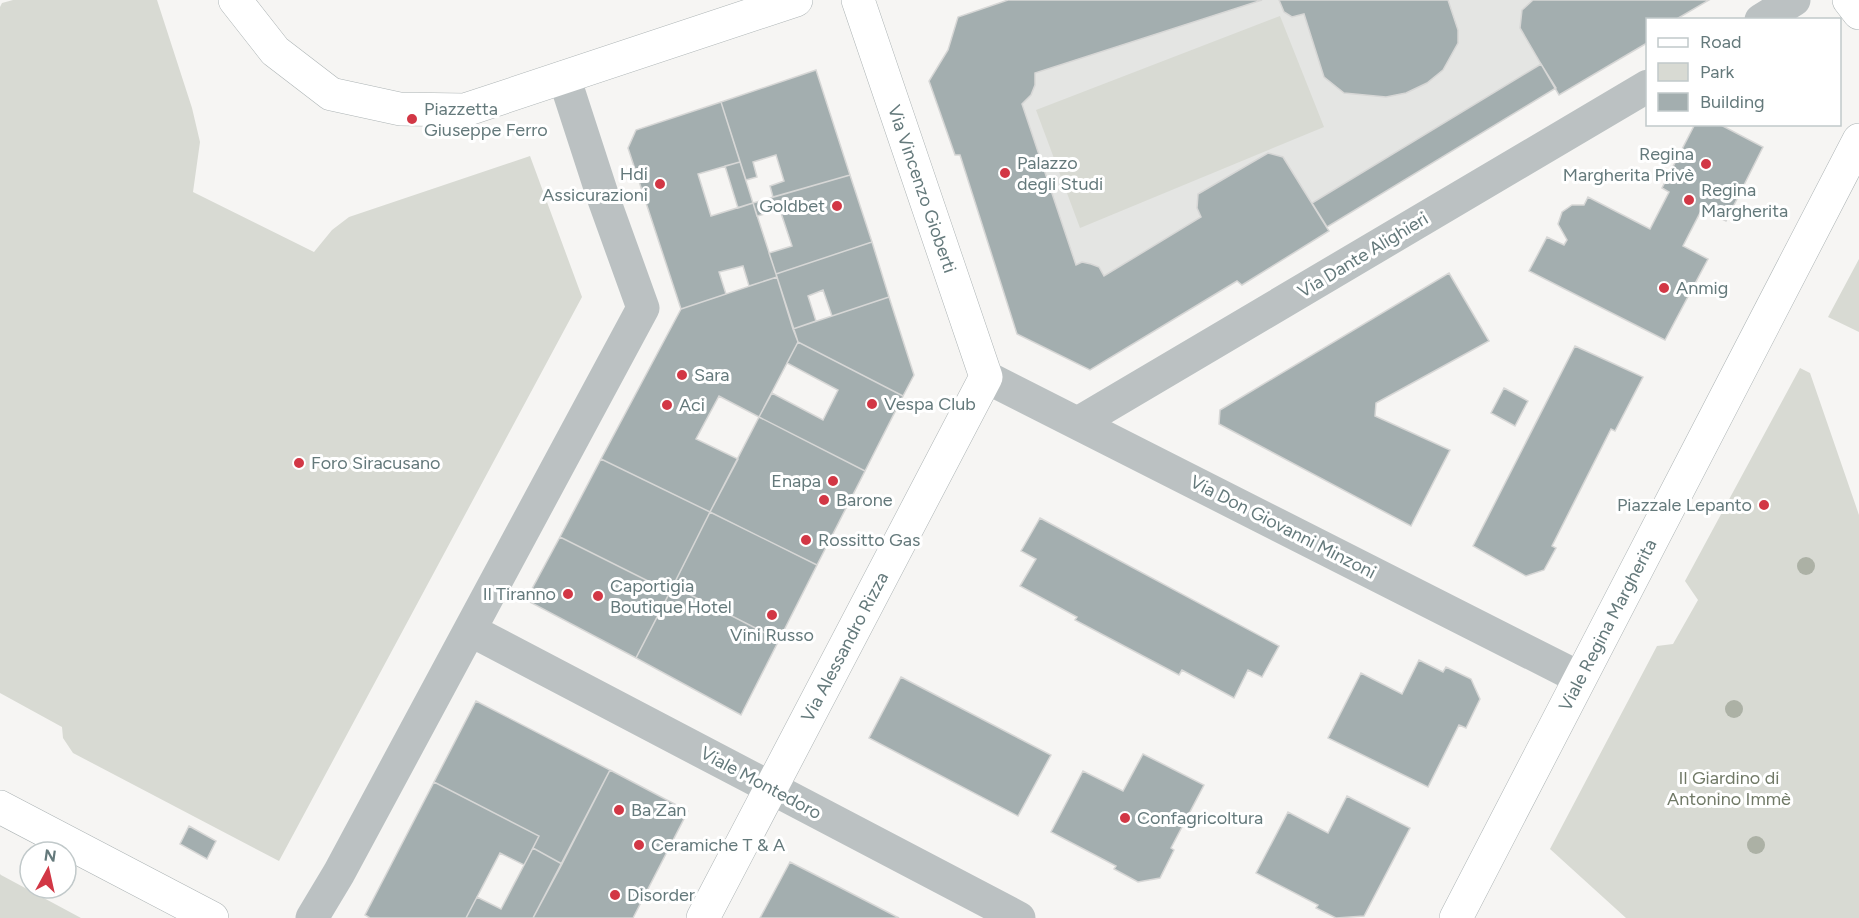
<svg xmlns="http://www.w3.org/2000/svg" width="1859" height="918" font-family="Figtree,sans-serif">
<rect width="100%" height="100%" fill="#f6f5f3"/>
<!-- built -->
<path fill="#e4e5e3" d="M1008,0h701l-34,19 -27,1 -1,23 -88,52 -4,-6 -228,138 2,4 -87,54 -5,-4 -147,89 -73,-36 -57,-179h-5l-7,-105 10,-33z"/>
<!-- green -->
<path fill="#d8dad3" d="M13,0h144l35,108 8,34 -7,50 121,60 18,-22 17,-13 181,-61 52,141 -303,564 -206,-108 -10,-15 -1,-11 -62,-34v-686l2,-4z
M1280,16l44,111 -244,101 -44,-118z
M1859,259v73l-31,-15z
M1800,368l10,5 49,142v403h-233l-76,-69 107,-203 16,-2 25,-44 -13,-19z
M0,874l1,1 80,43h-81z"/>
<!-- building -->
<path fill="#a3aeaf" stroke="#d7d7d6" stroke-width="1.5" d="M1008,0h254l-227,73v12l-4,10 -9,9 54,161 6,-3 9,2 8,3 5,9 97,-59 -4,-9 1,-14 70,-41 15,4 46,74 -87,54 -5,-4 -147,89 -73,-36 -57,-179h-5l-26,-74 19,-31 10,-33z
M1279,0h169l10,30v13l-15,27 -16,13 -21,10 -20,4 -42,-4 -20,-16 -20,-63 -12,3 -8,-5z
M1533,0h176l-34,20h-27l-1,23 -88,52 -39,-67 2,-18z
M1541,64l15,24 -229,139 -15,-24z
M816,70l34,105 -77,22 -3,-11 14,-5 -8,-26 -23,7 4,15 -11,3 -25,-78z
M721,102l19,60 -42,12 13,42 42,-13 24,74 -28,9 -6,-20 -24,6 7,22 -45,15 -53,-161 8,-18z
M1695,124h24l44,23 -37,74 -24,-12 -19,37 25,13 -43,81 -136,-69 18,-34 17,8 3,-5 -9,-16 4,-12 10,-7h12l4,-8 62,32 19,-37 -7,-4z
M740,162l13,41 -15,5 -13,-42z
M850,175l22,67 -96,32 -7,-21 23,-7 -12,-36 -23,6 -4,-13z
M872,242l17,55 -57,19 -9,-26 -15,6 8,25 -23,8 -17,-55z
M1449,273l40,68 -113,62 -1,13 75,34 -39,76 -192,-102 1,-14z
M777,277l21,65 -39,75 -40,-21 -23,43 42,20 -28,53 -109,-53 80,-150z
M889,297l25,78 -11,21 -105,-54 -5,-13z
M798,342l105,54 -38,75 -106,-54 13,-24 51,27 15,-30 -51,-27z
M1575,346l68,31 -28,54 -4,-2 -59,117 4,2 -12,22 -18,6 -53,-30z
M1504,388l24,13 -13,25 -24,-13z
M759,417l106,54 -48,94 -107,-53z
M601,459l109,53 -40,80 -110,-55z
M710,512l107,53 -38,75 -106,-54z
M1040,518l239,128 -17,31 -14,-7 -14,28 -52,-28 -3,5 -104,-55 2,-3 -57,-31 16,-27 -15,-8z
M560,537l110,55 -34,66 -110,-58z
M673,586l106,54 -38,75 -105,-57z
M1419,660l24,12 3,-5 25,12 9,20 -14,29 -7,-3 -31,62 -100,-49 33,-65 41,21z
M901,677l150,78 -33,61 -149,-78z
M476,701l134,69 -48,94 -29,-16 6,-12 -105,-54z
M1143,754l61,31 -33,63 3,2 -14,28 -22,4 -24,-13 2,-3 -65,-34 32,-61 40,20z
M610,770l78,41 -55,107h-100z
M434,782l105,54 -15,29 -24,-12 -34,65h-96l-5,-3z
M1347,796l63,32 -46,88 -28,2 -20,-10 2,-3 -62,-32 32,-61 40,21z
M189,826l27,15 -9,18 -27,-15z
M533,848l29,16 -29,54h-67l11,-21 24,12z
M790,862l51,26 58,30h-139z"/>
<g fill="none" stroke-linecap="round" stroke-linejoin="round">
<defs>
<g id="major">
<path d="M235,0l40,51 56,43 69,15 65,1 331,-110"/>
<path d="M1849,0l10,13"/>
<path d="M0,807l212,111"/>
<path id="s1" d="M703,918l283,-541 -128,-377"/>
<path id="s2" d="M1456,918l403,-778"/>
</g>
</defs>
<!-- major casing -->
<use href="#major" stroke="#adb4b5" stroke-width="34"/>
<!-- minor -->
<path stroke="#bbc1c2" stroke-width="33" d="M1761,20l33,-20
M986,377l594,301
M1078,423l570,-337
M470,630l549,288
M312,918l27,-45 304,-565 -40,-111 -39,-120"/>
<!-- major -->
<use href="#major" stroke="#fff" stroke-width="33"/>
</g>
<!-- trees -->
<g fill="#acb1a5">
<circle cx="1806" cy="566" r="9"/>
<circle cx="1734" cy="709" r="9"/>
<circle cx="1756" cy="845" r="9"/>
</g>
<!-- markers -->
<g fill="#d23745" stroke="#fff" stroke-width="2">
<circle cx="412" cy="119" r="6"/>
<circle cx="1706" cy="164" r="6"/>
<circle cx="1005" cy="173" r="6"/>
<circle cx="660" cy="184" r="6"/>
<circle cx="1689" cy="200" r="6"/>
<circle cx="837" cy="206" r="6"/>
<circle cx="1664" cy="288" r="6"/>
<circle cx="682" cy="375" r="6"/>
<circle cx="872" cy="404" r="6"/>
<circle cx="667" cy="405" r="6"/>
<circle cx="299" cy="463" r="6"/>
<circle cx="833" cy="481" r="6"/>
<circle cx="824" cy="500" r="6"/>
<circle cx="1764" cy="505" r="6"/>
<circle cx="806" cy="540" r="6"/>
<circle cx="568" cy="594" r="6"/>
<circle cx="598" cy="596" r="6"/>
<circle cx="772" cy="615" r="6"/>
<circle cx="619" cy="810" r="6"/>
<circle cx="1125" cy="818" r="6"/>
<circle cx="639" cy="845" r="6"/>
<circle cx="615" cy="895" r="6"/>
</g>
<g text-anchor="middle" stroke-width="6" stroke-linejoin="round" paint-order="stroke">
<!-- poi labels -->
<g font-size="18" fill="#64797b" stroke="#fff" text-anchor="start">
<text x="424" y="115">Piazzetta<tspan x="424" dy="21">Giuseppe Ferro</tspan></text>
<text x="1694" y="160" text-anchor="end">Regina<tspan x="1694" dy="21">Margherita Privè</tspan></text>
<text x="1017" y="169">Palazzo<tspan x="1017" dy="21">degli Studi</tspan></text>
<text x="648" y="180" text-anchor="end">Hdi<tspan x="648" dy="21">Assicurazioni</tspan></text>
<text x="1701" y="196">Regina<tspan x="1701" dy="21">Margherita</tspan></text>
<text x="825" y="212" text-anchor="end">Goldbet</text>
<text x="1676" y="294">Anmig</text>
<text x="694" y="381">Sara</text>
<text x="884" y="410">Vespa Club</text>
<text x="679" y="411">Aci</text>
<text x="311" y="469">Foro Siracusano</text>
<text x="821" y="487" text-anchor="end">Enapa</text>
<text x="836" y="506">Barone</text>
<text x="1752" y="511" text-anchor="end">Piazzale Lepanto</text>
<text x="818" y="546">Rossitto Gas</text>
<text x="610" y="592">Caportigia<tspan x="610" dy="21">Boutique Hotel</tspan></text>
<text x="556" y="600" text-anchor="end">Il Tiranno</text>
<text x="772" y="641" text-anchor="middle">Vini Russo</text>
<text x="631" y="816">Ba Zan</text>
<text x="1137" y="824">Confagricoltura</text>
<text x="651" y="851">Ceramiche T &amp; A</text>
<text x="627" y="901">Disorder</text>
</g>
<!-- street labels -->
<g font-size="18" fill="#64797b" stroke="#fff">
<text transform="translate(922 189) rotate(71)" y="6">Via Vincenzo Gioberti</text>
<text transform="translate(1363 255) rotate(-31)" y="6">Via Dante Alighieri</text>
<text transform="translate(1283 527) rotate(27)" y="6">Via Don Giovanni Minzoni</text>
<text dy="6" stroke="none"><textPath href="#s2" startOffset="330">Viale Regina Margherita</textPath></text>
<text dy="6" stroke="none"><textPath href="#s1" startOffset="306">Via Alessandro Rizza</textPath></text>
<text transform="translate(761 783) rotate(28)" y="6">Viale Montedoro</text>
</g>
<!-- park labels -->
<g font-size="18" fill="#707966" stroke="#fff">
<text x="1729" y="784">Il Giardino di<tspan x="1729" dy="21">Antonino Immè</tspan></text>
</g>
</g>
<!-- legend -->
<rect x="1646" y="18" width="195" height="108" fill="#ffffff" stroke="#c1c9ca" stroke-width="1.5"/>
<rect x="1658" y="38" width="30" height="9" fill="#ffffff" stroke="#c1c9ca" stroke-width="1.5"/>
<text x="1700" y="48" font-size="18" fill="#64797b">Road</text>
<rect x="1658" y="63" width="30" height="18" fill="#d8dad3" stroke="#c1c9ca" stroke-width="1.5"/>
<text x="1700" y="78" font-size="18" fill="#64797b">Park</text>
<rect x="1658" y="93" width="30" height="18" fill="#a3aeaf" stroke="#c1c9ca" stroke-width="1.5"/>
<text x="1700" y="108" font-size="18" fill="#64797b">Building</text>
<!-- north arrow -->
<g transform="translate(48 870) rotate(8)"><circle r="28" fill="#ffffff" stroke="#c1c9ca" stroke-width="1.5"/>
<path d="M0-4.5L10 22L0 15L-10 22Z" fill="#d23745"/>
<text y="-9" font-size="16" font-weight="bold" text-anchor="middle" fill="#64797b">N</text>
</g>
</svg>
